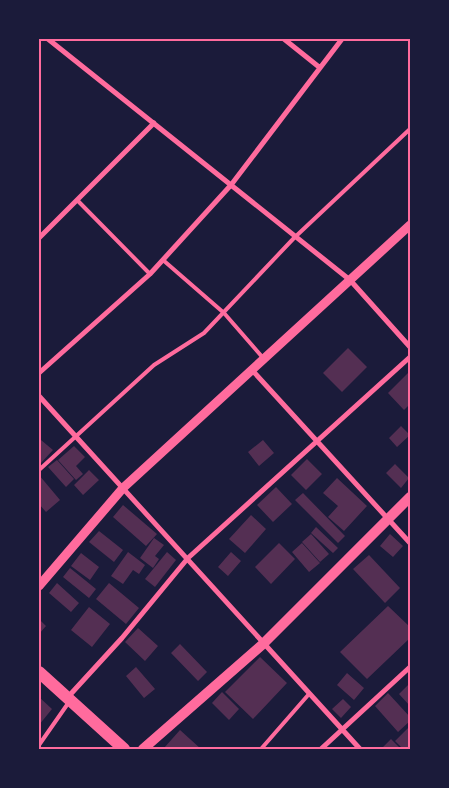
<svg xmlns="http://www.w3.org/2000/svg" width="449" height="788" font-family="Poppins,sans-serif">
<rect width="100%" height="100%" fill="#1b1b3a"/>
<!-- building -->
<path fill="#542f53" d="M348,348l19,19 -25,25 -19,-19z
M410,371v33l-6,6 -16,-17z
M401,426l9,9 -13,12 -8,-9z
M41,440l12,10 -13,14 -1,-21z
M263,440l11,13 -15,13 -11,-14z
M74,446l11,11 -9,9 7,8 -7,6 -18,-20z
M307,459l15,15 -16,16 -15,-15z
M57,460l17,19 -8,8 -18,-20z
M395,464l14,14 -8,10 -15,-15z
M89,470l10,10 -16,15 -9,-10z
M39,475l21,25 -14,12 -7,-8z
M337,478l30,28 -23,25 -16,-14 10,-11 -15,-13z
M276,487l16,17 -19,18 -16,-17z
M303,493l42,43 -7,7 -43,-43z
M123,505l34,29 -11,12 -33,-29z
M251,515l15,14 -21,24 -16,-14z
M316,527l22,21 -5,5 -22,-20z
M99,531l24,19 -9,12 -25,-20z
M311,534l18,20 -9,8 -18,-20z
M390,534l13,12 -10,11 -13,-11z
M154,538l10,7 -9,11 4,3 -6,9 -13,-10z
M279,543l16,16 -24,25 -16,-17z
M302,543l18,20 -11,9 -17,-20z
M128,552l17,13 -6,9 -6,-4 -10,14 -12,-8z
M167,552l9,8 -21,27 -10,-8z
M231,552l10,9 -13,15 -10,-9z
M81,553l18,14 -9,13 -19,-14z
M369,555l31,33 -15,15 -32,-34z
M70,568l26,21 -7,9 -26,-21z
M57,583l22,20 -8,9 -22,-19z
M109,583l30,25 -13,16 -30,-25z
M388,606l22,21v11l-43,41 -27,-27z
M89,607l21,17 -18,23 -21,-17z
M39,619l7,7 -7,8z
M138,628l20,18 -13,15 -20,-19z
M180,644l27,28 -9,9 -27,-28z
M260,657l27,26 -34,36 -28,-27z
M136,667l19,22 -11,9 -18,-22z
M347,673l17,15 -10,12 -17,-15z
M410,683v23l-11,-12z
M222,692l17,17 -10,11 -17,-17z
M388,693l22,24v4l-12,11 -23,-26z
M39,697l13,12 -13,16z
M343,699l8,8 -10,11 -9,-9z
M410,726v23h-7l-8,-8z
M180,730l21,19h-36l-1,-1z
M391,739l10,10h-20z"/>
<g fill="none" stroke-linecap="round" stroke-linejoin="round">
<!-- service -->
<path stroke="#ff6b9d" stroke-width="4" d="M78,201l72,73
M163,260l61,53 40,46
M39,470l115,-105 50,-32 90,-95 116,-109
M39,745l30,-43
M261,749l48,-55"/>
<!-- minor -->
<path stroke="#ff6b9d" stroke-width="5" d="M48,39l302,241 60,67
M284,39l35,28
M39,238l115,-115
M252,370l158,173
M39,373l111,-99 81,-89 111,-146
M39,396l321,353
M68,697l54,-59 66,-80 222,-201
M321,749l89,-82"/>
<!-- tertiary -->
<path stroke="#ff6b9d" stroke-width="9" d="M39,586l84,-98 287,-263"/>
<!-- secondary -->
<path stroke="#ff6b9d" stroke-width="10" d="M143,749l120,-105 147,-147"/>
<!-- primary -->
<path stroke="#ff6b9d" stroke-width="12" d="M39,672l85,77"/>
</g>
<!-- border -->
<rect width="449" height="788" fill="none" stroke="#1b1b3a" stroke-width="80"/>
<rect x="40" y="40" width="369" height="708" fill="none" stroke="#ff6b9d" stroke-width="2"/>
</svg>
